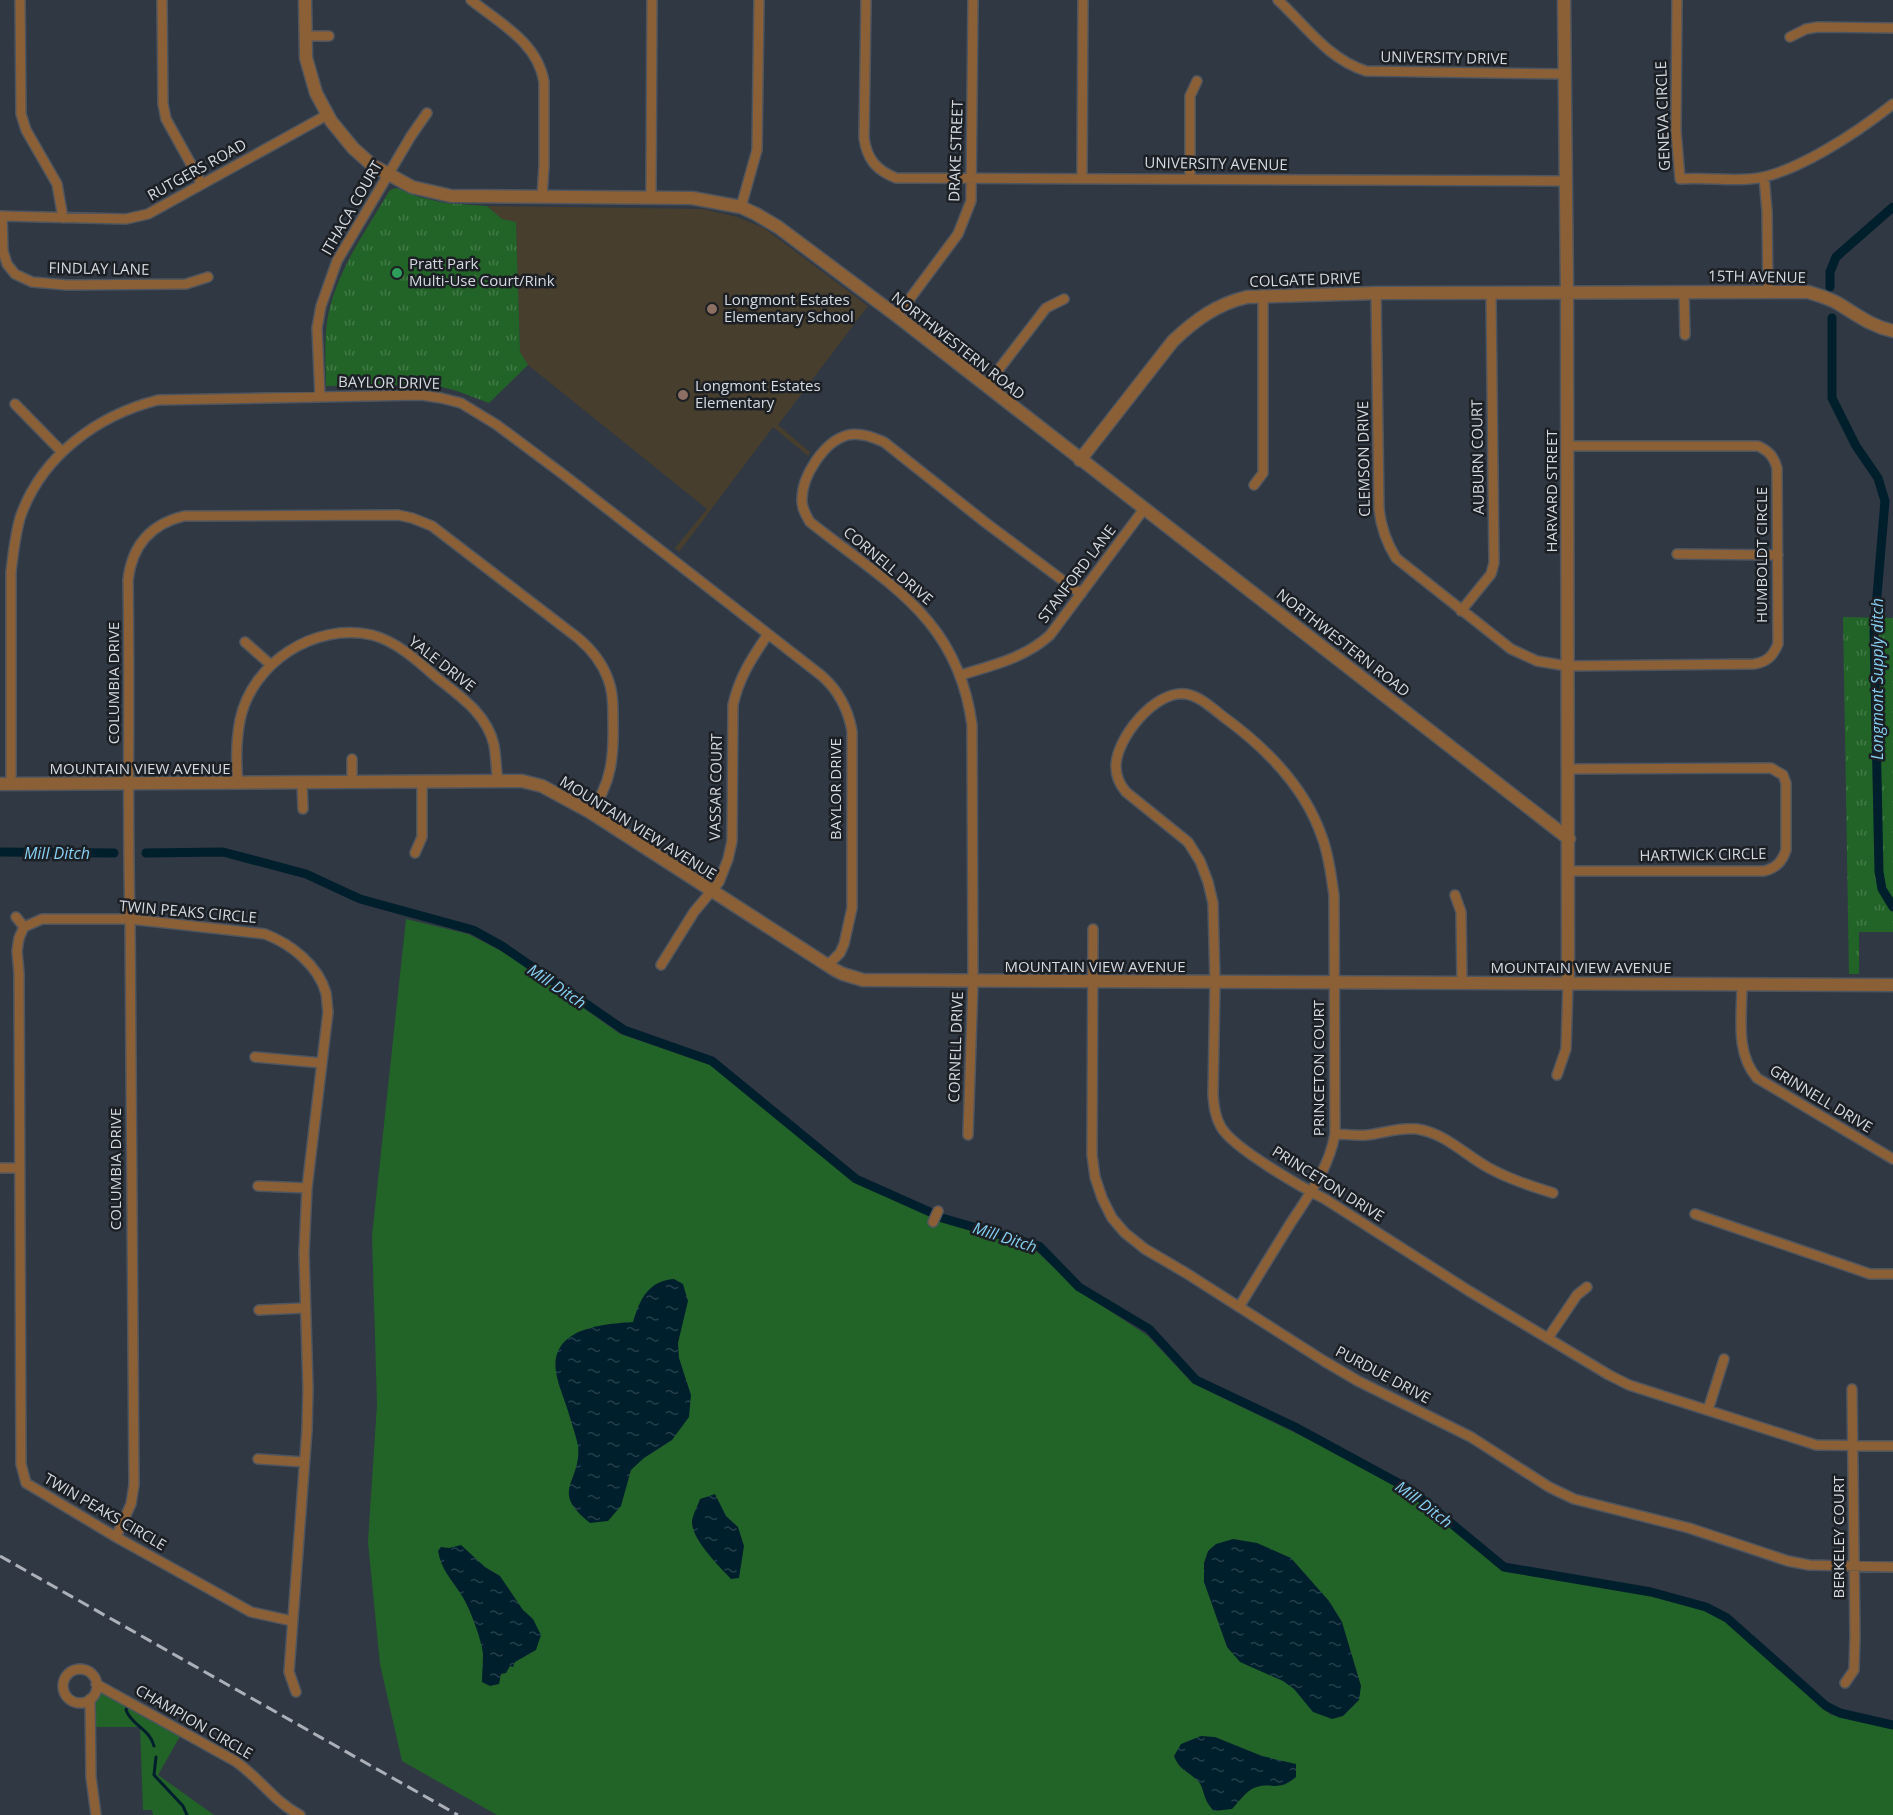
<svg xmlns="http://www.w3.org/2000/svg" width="1893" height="1815" font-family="'Open Sans',sans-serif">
<defs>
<pattern id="park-tufts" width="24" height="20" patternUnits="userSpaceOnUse" patternTransform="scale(1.5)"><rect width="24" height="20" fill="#226427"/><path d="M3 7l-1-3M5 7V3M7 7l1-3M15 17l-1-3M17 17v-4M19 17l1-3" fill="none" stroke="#417a46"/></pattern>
<pattern id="water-ripples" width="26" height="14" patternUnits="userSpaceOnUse" patternTransform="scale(1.5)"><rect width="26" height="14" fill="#001f2d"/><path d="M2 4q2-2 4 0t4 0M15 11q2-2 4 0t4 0" fill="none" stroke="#243f4b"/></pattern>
</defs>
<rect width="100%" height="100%" fill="#303843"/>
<!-- education -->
<path fill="#473e2d" d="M487,206l216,3 34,8 27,11 104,78 -90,119 32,27 -2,4 -35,-29 -94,125 -4,-4 32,-39 -179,-144 -8,-13 -4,-130 -14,-3z"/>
<!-- grass -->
<path fill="#226427" d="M406,919l62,15 37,19 115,81 91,31 141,115 70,33 115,39 44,40 67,44 44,47 165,80 61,36 88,73 147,22 51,16 18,8 109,97 62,13v87h-1396l-95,-54 -22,-97 -12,-122 9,-138 -5,-168z
M96,1687l87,44 -25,44 56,40h-61l-1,-5h-9l-3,-83h-50v-28z"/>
<!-- park -->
<path fill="url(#park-tufts)" d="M396,188l23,9 26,6 42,3 15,13 14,3 4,130 8,13 -39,38 -32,-12 -23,-6 -108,1c0,-21 -2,-43 1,-64 7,-48 39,-91 63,-132z
M1843,617l50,1v314h-34v42h-10z"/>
<!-- water -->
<path fill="url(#water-ripples)" d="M674,1279l9,5 5,17 -10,42 1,15 12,37 -2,22 -17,23 -28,18 -13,12 -10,36 -13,15 -18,2c-42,-33 -8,-40 -12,-77 -2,-11 -7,-24 -10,-35 -4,-13 -10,-26 -12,-39 -6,-44 46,-48 77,-50 7,-23 15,-41 41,-43z
M715,1494l11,22 12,11 6,19 -5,32 -8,1c-12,-13 -40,-40 -39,-58 1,-7 6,-16 8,-22z
M1233,1539l24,4 34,15 38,43 13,21 19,64 -2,14 -16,16 -11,3 -19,-7 -19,-23 -11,-8 -43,-19 -13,-15 -23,-65v-19l4,-12 8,-7z
M461,1545l24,22 15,9 23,34 10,9 8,16 -5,15 -21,12 -2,5 -3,-1 -4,7 -5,1 -2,10 -9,2 -8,-4c0,-9 1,-19 1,-28 -1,-13 -13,-46 -21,-58 -9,-15 -21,-26 -24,-45l3,-4 8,1z
M1201,1736l14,1 47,19 34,8v13c-19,16 -24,4 -42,11 -9,4 -15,14 -22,21l-18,2c-12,-12 -9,-22 -16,-30 -10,-10 -19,-11 -24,-25l7,-12z"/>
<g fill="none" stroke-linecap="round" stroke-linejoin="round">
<!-- stream -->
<path stroke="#001f2d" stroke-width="3" d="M129,1704l-3,6c5,15 24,19 28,36
M156,1757l-2,18 29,31 4,9"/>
<!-- canal -->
<path stroke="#001f2d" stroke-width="9" d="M1830,287v-15l6,-15 57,-50
M1832,318v80l24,48 22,32 7,23 -11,130 5,241 3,17 11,18
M0,852l114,1
M146,853l77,-1 83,22 54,25 113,31 29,16 122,84 88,31 144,118 74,33
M942,1218l97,28 40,41 70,42 47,51 99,47 116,63 93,77 147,25 55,15 21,11 99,88 14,7 53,12"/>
<defs>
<path id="minor" d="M20,0l1,114 5,16 31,54 6,34
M162,0l1,104 3,15 36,65
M471,0c29,23 67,43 73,82v84l-2,31
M866,0l-2,138c3,21 12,32 32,40l669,3
M1278,0c28,26 50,59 88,71l198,3
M1677,0l-1,131 4,48c23,-2 47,2 70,0 43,-3 109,-48 143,-75
M305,36h24
M1790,37l16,-8 12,-2 75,1
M1764,177l3,34 1,80
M1082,178l1,-178
M1190,179v-83l7,-15
M651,197l1,-197
M741,207l16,-57 2,-150
M0,216l126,3 22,-5 179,-99
M2,216l1,35 4,13 8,10 17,8 35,3 119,-1 22,-7
M1684,291l1,44
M1376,293l3,216c2,19 7,33 17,49l115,91 26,12 30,5 187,-2c13,-2 19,-8 24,-20l-1,-176c-3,-11 -8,-17 -19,-22h-191
M897,316l61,-82 13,-33 2,-201
M986,386l60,-78 18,-9
M320,397l-3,-69 4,-22 16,-45 74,-125 16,-23
M15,404l47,48
M1254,485l9,-12v-178
M1677,554l101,1
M1461,611l30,-37 3,-11 -3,-270
M245,642l26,23
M961,675c32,-10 64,-17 89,-40l94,-126
M352,759v23
M1567,769l204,-1 12,7 3,8v67c-4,12 -10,18 -22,21h-195
M302,783l1,26
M11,784v-212c2,-18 4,-36 9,-54 21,-62 78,-103 138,-118l263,-5 20,3 20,5 36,22 67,50 258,201c17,15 26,33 30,55v177l-8,36 -4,9 -12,12
M238,784c-2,-21 -2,-43 2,-64 12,-57 74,-98 132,-85 24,6 46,26 64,42 24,19 51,37 58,68 2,11 2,24 4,36
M415,853l7,-16v-55
M1455,895l6,17 1,71
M16,917l8,10
M1093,929l-1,226 3,22 7,21 10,20 13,15 20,16 41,24 138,88 34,20 113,56 78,50 25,12 115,29 99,33 21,4 84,2
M661,965l33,-53 25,-30 9,-23 4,-18 1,-136c6,-28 19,-47 35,-71
M1742,984c0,32 -7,69 15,94l136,81
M255,1057l67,6
M1557,1075l9,-26 2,-66
M1335,1134c10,0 22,2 32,1 17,-2 32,-8 50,-6 28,4 48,26 72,39 20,11 42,18 64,25
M968,1135l5,-153 -1,-257c-14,-107 -84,-141 -162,-203 -4,-7 -8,-13 -8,-21 -1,-24 22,-60 46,-66 12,-3 25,2 36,7l102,81 95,71
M0,1168h19
M258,1186l49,2
M1695,1214l175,60h23
M933,1222l5,-11
M1239,1307c17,-28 34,-55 51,-83 19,-29 39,-56 45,-90l-1,-239c-3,-19 -5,-40 -12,-58 -17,-50 -56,-89 -97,-119 -12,-9 -25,-22 -39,-24 -31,-5 -71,46 -70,73 0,10 4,18 10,25l62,50 12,19 8,21 5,21 2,79 -2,113c1,11 2,22 8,32 12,21 80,60 104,72l144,92 140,84 20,10 187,60 77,1
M259,1310l45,-2
M1548,1338l29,-43 10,-8
M1708,1410l16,-51
M258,1459l46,3
M116,1537l15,-33 3,-19 -4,-566c-3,-113 0,-226 -2,-339 4,-35 23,-56 56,-64l214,-1 14,3 20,8 146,112c13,11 24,24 30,41 5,13 5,27 5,41 1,34 -1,65 -23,92
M292,1621l-41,-9 -135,-75 -90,-54 -5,-19 -2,-491 -2,-22 2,-13 5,-11 18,-8h88l135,15c26,10 53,31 61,59 1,5 1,13 2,19l-21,176 -3,65 4,135 -1,42 -18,242 7,20
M63 1686a17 17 0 1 1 34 0a17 17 0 1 1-34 0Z
M1845,1683l9,-13 1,-34 -3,-247
M96,1684l139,77c24,16 39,41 65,54
M90,1699l1,78 5,38"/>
<path id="tertiary" d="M305,0l1,58 10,35 15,28 22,27 19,17 40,22 39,9 241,2 49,9 15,7 22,13 119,89 672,523
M1564,0l3,293 1,690
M1080,460l93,-119c22,-21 44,-37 74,-44l129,-4 432,-1c10,3 21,6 31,12 18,11 32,22 54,27
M0,784l522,-3 20,5 48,26 245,158 8,4 20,6 1030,5"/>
</defs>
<!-- minor casing -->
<use href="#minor" stroke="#4e555f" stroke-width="12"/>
<!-- tertiary casing -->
<use href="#tertiary" stroke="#4e555f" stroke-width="15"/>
<!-- minor -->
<use href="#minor" stroke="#8c6036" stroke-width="9"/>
<!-- tertiary -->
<use href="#tertiary" stroke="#8c6036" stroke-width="12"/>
<!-- rail -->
<path stroke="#acb1b9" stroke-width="3" stroke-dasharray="12 6" stroke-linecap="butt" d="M0,1556l458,259"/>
</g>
<!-- markers -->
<circle fill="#2e9e5b" stroke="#1c1f24" stroke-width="2" cx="397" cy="273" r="6"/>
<g fill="#8d6e63" stroke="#1c1f24" stroke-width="2">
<circle cx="712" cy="309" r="6"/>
<circle cx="683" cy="395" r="6"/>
</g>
<g text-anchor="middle" stroke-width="5" stroke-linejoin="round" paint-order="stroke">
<!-- street labels -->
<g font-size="15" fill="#d5dae1" stroke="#1c1f24">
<text transform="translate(1444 58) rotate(1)" y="5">UNIVERSITY DRIVE</text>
<text transform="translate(1663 116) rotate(-92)" y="5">GENEVA CIRCLE</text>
<text transform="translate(956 151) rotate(-88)" y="5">DRAKE STREET</text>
<text transform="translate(1216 164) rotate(1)" y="5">UNIVERSITY AVENUE</text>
<text transform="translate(197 170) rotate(-29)" y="5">RUTGERS ROAD</text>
<text transform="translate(352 208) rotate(-60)" y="5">ITHACA COURT</text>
<text transform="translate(99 269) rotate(1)" y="5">FINDLAY LANE</text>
<text transform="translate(1757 277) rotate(1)" y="5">15TH AVENUE</text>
<text transform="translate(1305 280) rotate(-2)" y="5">COLGATE DRIVE</text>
<text transform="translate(958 346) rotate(38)" y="5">NORTHWESTERN ROAD</text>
<text transform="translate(389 383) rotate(1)" y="5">BAYLOR DRIVE</text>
<text transform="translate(1478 457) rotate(-91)" y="5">AUBURN COURT</text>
<text transform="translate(1364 459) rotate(-91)" y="5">CLEMSON DRIVE</text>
<text transform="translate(1552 491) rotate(-90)" y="5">HARVARD STREET</text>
<text transform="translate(1762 555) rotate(-90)" y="5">HUMBOLDT CIRCLE</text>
<text transform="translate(888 566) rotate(40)" y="5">CORNELL DRIVE</text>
<text transform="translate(1077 574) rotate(-53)" y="5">STANFORD LANE</text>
<text transform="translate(1343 643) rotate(38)" y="5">NORTHWESTERN ROAD</text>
<text transform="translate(442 664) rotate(38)" y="5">YALE DRIVE</text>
<text transform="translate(114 683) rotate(-90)" y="5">COLUMBIA DRIVE</text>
<text x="140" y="774">MOUNTAIN VIEW AVENUE</text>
<text transform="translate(716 787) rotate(-89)" y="5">VASSAR COURT</text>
<text transform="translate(836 789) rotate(-90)" y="5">BAYLOR DRIVE</text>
<text transform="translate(638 828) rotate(32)" y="5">MOUNTAIN VIEW AVENUE</text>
<text transform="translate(1703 855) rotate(-1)" y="5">HARTWICK CIRCLE</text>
<text transform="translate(188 912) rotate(5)" y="5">TWIN PEAKS CIRCLE</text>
<text x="1095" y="972">MOUNTAIN VIEW AVENUE</text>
<text x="1581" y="973">MOUNTAIN VIEW AVENUE</text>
<text transform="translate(956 1047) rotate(-88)" y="5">CORNELL DRIVE</text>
<text transform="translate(1319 1068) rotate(-90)" y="5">PRINCETON COURT</text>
<text transform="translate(1821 1099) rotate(31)" y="5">GRINNELL DRIVE</text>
<text transform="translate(116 1169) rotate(-90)" y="5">COLUMBIA DRIVE</text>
<text transform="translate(1328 1184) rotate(32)" y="5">PRINCETON DRIVE</text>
<text transform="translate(1383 1375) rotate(28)" y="5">PURDUE DRIVE</text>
<text transform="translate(105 1512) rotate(30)" y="5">TWIN PEAKS CIRCLE</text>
<text transform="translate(1839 1537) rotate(-90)" y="5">BERKELEY COURT</text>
<text transform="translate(194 1722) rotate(30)" y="5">CHAMPION CIRCLE</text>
</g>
<!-- poi labels -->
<g font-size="15" fill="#d5dae1" stroke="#1c1f24" text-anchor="start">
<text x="409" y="269">Pratt Park<tspan x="409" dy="17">Multi-Use Court/Rink</tspan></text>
<text x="724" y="305">Longmont Estates<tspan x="724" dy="17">Elementary School</tspan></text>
<text x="695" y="391">Longmont Estates<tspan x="695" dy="17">Elementary</tspan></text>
</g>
<!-- water labels -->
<g font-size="16" font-style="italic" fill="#86d1f5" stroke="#1c1f24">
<text transform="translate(1877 679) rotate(-90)" y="6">Longmont Supply ditch</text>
<text x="57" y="859">Mill Ditch</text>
<text transform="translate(557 986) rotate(34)" y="6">Mill Ditch</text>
<text transform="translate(1005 1237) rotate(18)" y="6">Mill Ditch</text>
<text transform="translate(1424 1504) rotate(37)" y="6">Mill Ditch</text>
</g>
</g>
</svg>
